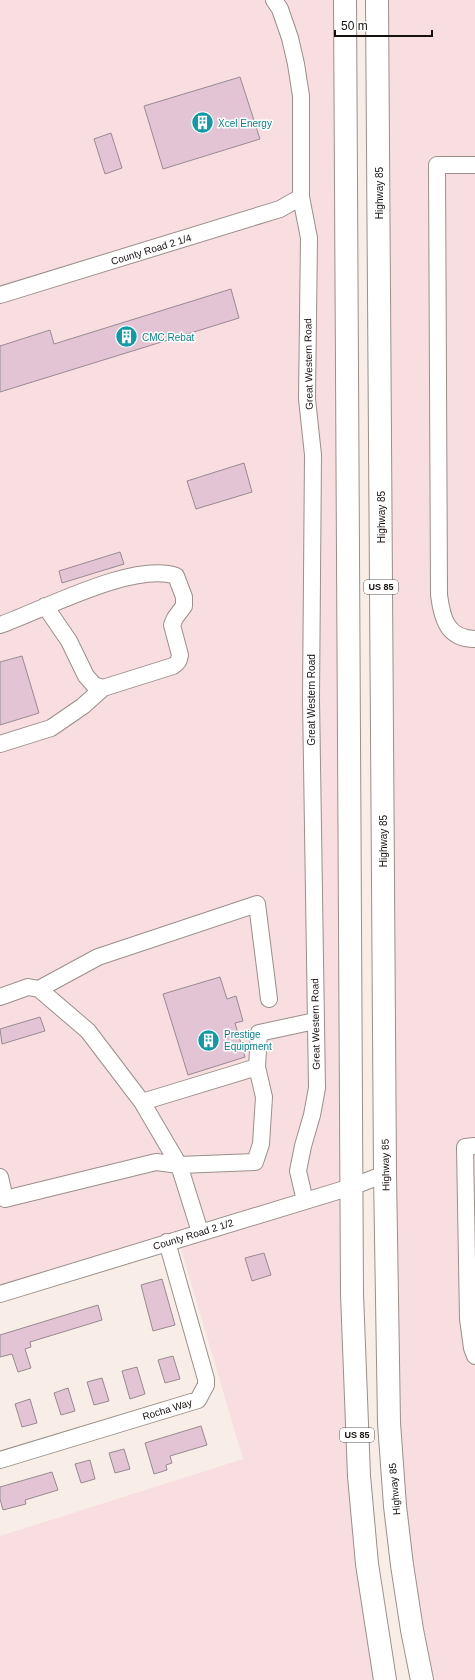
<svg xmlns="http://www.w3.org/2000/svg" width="475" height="1680" font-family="Helvetica,sans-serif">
<rect width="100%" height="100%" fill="#f9ede7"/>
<!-- industrial -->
<path fill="#f9dee1" d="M0,0h345l7,1294 33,386h-385v-144l243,-77 -65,-220 -178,55z
M377,0h98v1680h-53l-20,-115z"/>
<!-- building -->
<path fill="#e3c4d4" stroke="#968b91" d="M240,77l20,62 -97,30 -19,-63z
M111,133l11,35 -17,6 -11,-35z
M231,289l8,29 -239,74v-46l50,-16 4,14z
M244,463l8,29 -56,17 -9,-28z
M120,552l4,12 -62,19 -3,-12z
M22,656l17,57 -39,12v-63z
M220,977l7,22 9,-3 7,25 -8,2 10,34 -57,18 -25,-81z
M40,1017l5,14 -43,13 -2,-15z
M264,1253l7,22 -19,6 -7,-23z
M162,1279l13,46 -22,6 -12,-46z
M98,1305l4,15 -72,22 1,5 -6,2 6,19 -13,4 -6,-18 -12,3v-22z
M173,1356l7,23 -15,4 -7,-23z
M137,1367l8,27 -15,5 -8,-28z
M102,1378l7,23 -15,4 -7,-23z
M68,1388l7,23 -14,4 -7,-22z
M30,1399l7,24 -15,4 -7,-23z
M201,1426l6,19 -37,11 2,7 -6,2 1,5 -13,4 -9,-31z
M124,1449l6,20 -15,4 -6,-20z
M90,1460l5,19 -14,4 -6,-19z
M52,1472l6,18 -33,10 1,4 -23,6 -3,-11v-12z"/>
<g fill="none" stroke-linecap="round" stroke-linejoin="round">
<defs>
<path id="minor" d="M274,0l6,9 10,29 6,26 5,32v101l8,41 -2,161 6,56 -2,244 6,389 -5,27 -9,31 -5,25 7,30
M475,165h-38l2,430c3,23 8,44 36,44
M0,295l280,-86 21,-12
M0,625c43,-15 134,-64 176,-49l8,21v9l-9,12 -3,7 8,30c-1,6 -2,8 -7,11l-70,22 -9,-3 -8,-9 -17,-35 -24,-35
M0,744l51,-16 32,-22 20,-18
M0,997l28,-10 11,2
M142,1102l115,-35
M475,1146l-10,1 3,172 4,29 3,8
M0,1177l5,22 151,-37 23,3 76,-3 6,-18 3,-47 -7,-30 2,-34 56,-12
M200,1232l-21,-67 -37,-63 -54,-71 -49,-42 59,-32 159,-53 12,95
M0,1294l351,-107 34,-13
M0,1460l198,-60 8,-15v-6l-39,-137"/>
<path id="highway" d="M345,0l7,1294 7,182 8,88 18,116
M377,0l8,1174 4,249 6,83 7,59 10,65 10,50"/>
</defs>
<!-- minor casing -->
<use href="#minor" stroke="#9a8f89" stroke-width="18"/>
<!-- highway casing -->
<use href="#highway" stroke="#9a8f89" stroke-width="24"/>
<!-- minor -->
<use href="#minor" stroke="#fff" stroke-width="16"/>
<!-- highway -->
<use href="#highway" stroke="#fff" stroke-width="22"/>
</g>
<!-- icons -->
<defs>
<symbol id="building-disc" viewBox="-11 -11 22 22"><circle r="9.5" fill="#0f9aa8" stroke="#fff"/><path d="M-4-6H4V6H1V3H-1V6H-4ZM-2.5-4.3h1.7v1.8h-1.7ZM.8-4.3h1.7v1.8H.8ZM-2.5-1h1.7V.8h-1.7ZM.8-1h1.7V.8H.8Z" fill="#fff"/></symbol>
</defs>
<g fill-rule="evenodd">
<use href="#building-disc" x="190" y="110" width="25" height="25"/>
<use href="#building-disc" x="114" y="324" width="25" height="25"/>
<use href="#building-disc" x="196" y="1028" width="25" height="25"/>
</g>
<g text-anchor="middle" stroke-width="3" stroke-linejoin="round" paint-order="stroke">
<!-- shield labels -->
<g fill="#fff" stroke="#5b5857" stroke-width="1">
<rect x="364" y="580" width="34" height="14" rx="3"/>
<rect x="340" y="1428" width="34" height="14" rx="3"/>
</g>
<g font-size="9" font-weight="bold" fill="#15110f">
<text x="381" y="590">US 85</text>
<text x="357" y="1438">US 85</text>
</g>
<!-- culture labels -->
<g font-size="10" fill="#0d838f" stroke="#fff" text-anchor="start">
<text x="218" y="127">Xcel Energy</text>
<text x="142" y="341">CMC Rebat</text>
<text x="224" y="1038">Prestige<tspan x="224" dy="12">Equipment</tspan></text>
</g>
<!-- street labels -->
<g font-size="10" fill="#15110f" stroke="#fff">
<text transform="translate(379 193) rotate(-90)" y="4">Highway 85</text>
<text transform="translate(151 249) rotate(-17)" y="4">County Road 2 1/4</text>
<text transform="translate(308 364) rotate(-91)" y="4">Great Western Road</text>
<text transform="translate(381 517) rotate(-90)" y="4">Highway 85</text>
<text transform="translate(311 700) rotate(-90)" y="4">Great Western Road</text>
<text transform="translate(383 841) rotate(-90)" y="4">Highway 85</text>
<text transform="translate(315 1024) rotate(-91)" y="4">Great Western Road</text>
<text transform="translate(385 1165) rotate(-91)" y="4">Highway 85</text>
<text transform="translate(193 1234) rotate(-17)" y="4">County Road 2 1/2</text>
<text transform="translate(167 1409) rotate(-17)" y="4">Rocha Way</text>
<text transform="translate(394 1489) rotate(-95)" y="4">Highway 85</text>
</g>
</g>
<!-- scale -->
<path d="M335 30v6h97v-6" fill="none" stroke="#15110f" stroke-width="2"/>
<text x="341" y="30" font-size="12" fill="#15110f" stroke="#ffffff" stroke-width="3" paint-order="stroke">50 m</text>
</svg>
